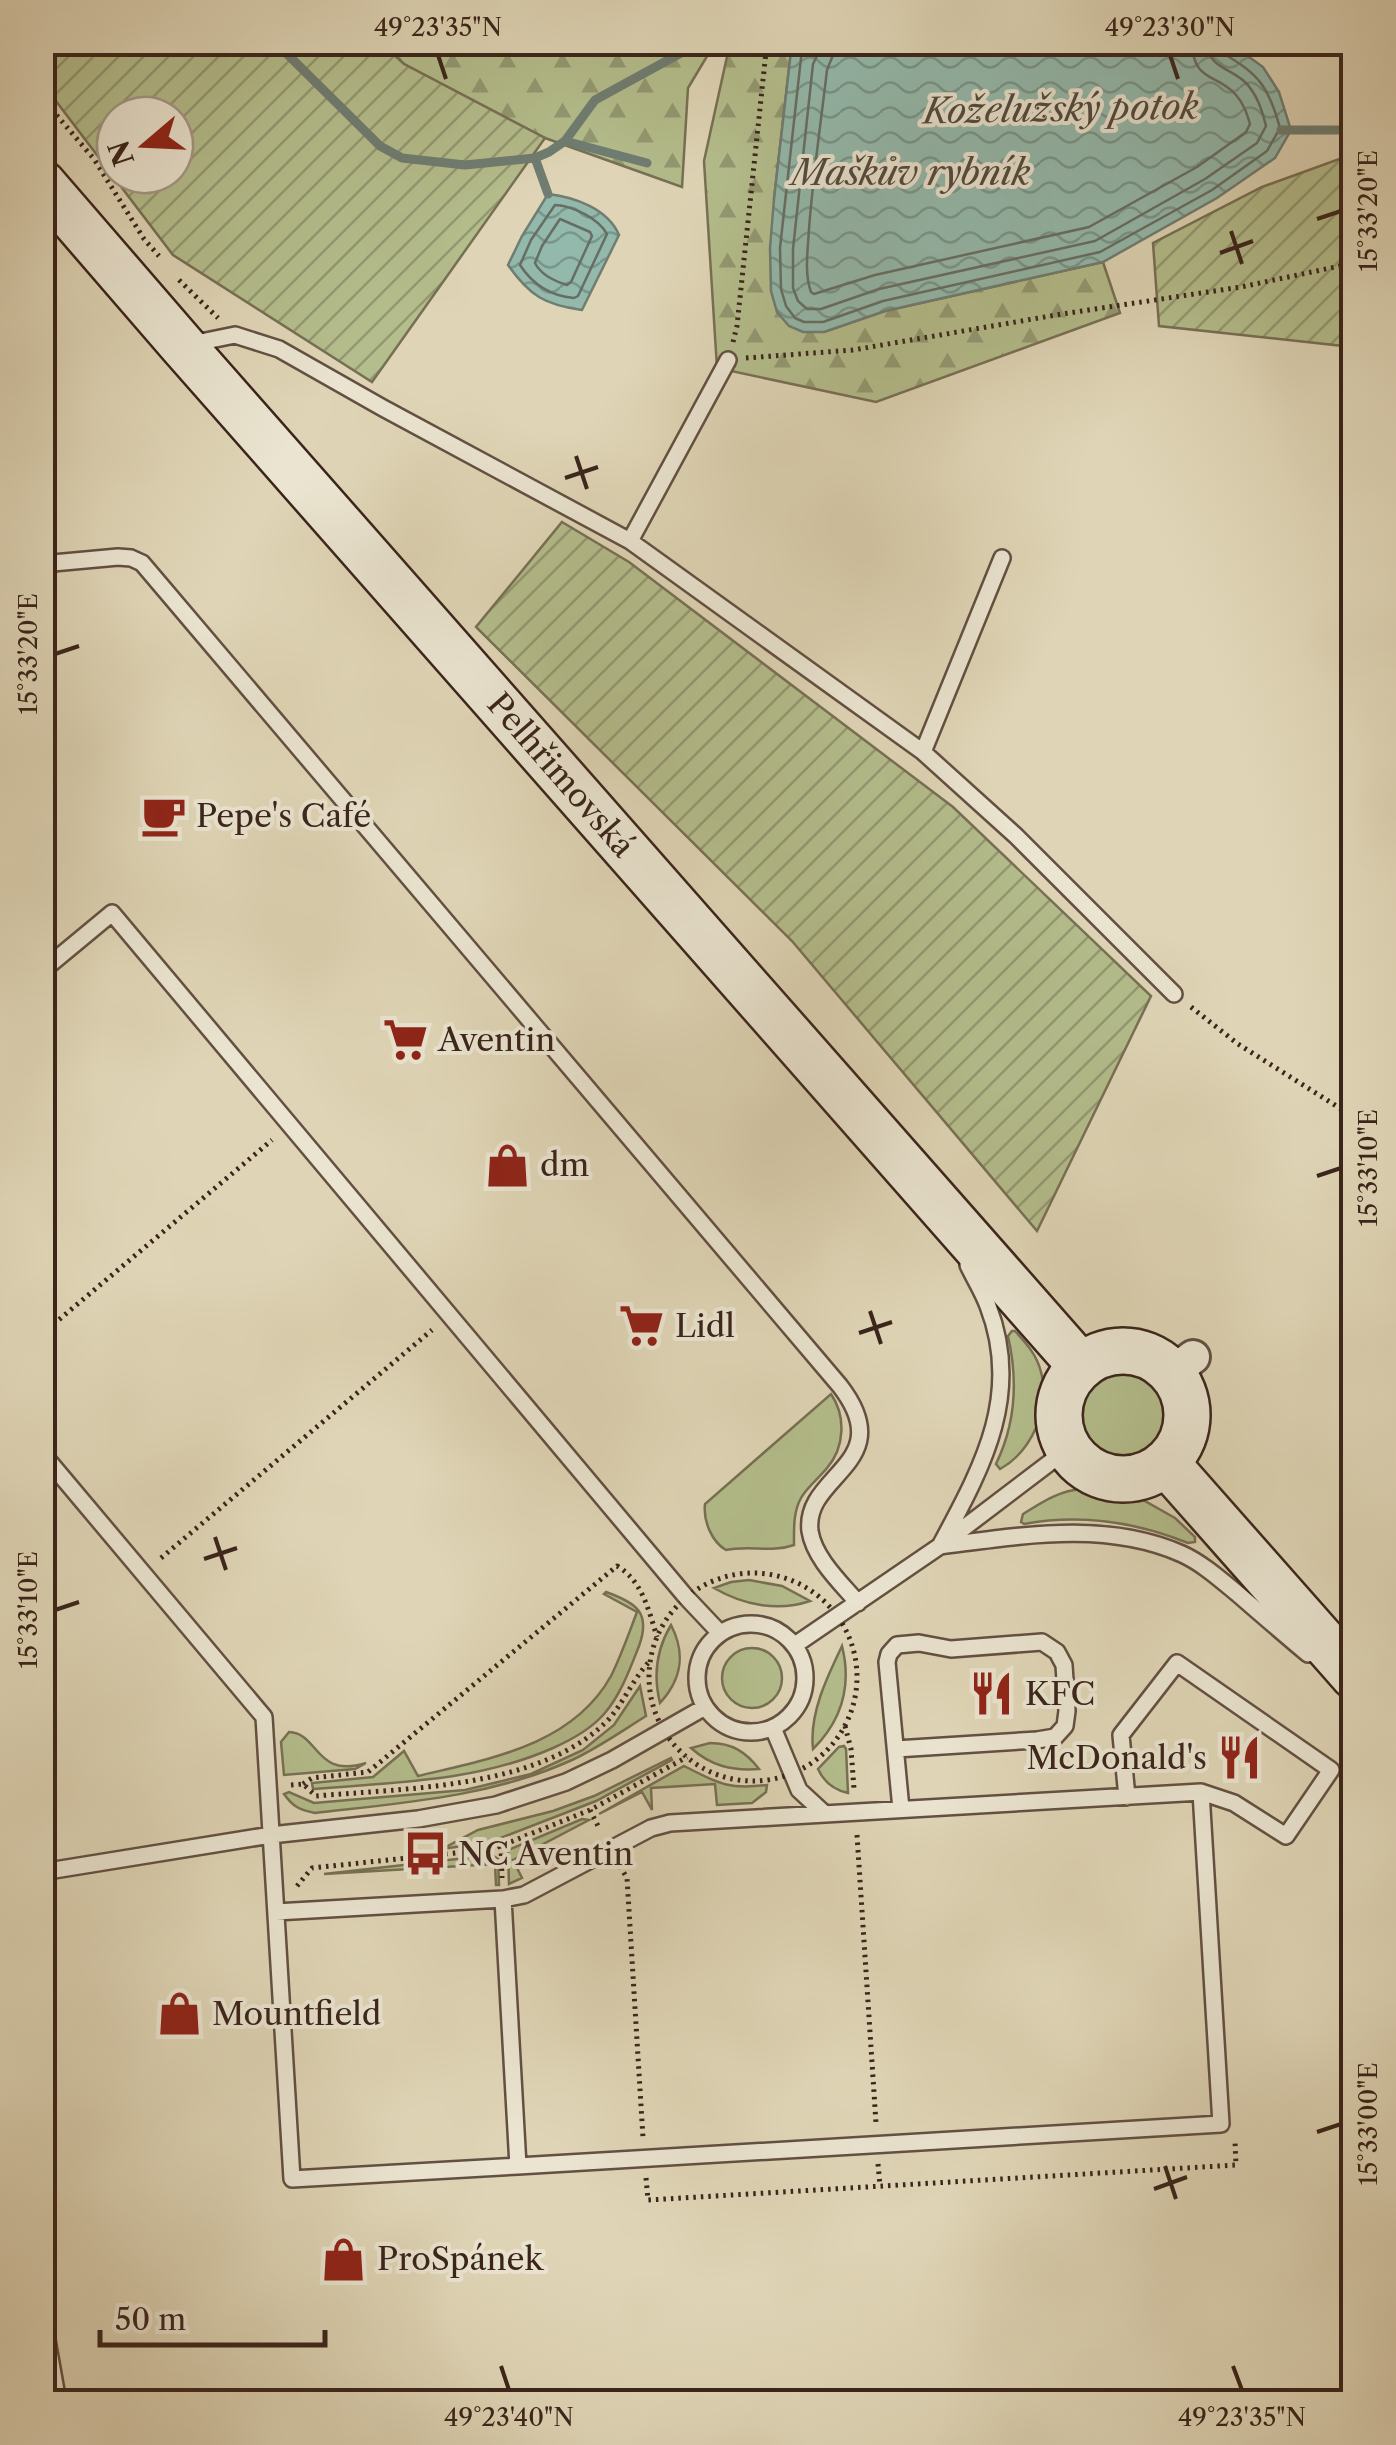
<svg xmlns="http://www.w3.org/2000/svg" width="1396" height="2445" font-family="'Libre Caslon Text',serif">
<defs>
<pattern id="forest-firs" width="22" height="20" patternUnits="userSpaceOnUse" patternTransform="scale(2.5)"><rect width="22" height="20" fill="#b4bd8c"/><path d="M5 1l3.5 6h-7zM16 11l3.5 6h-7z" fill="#939972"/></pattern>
<pattern id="garden-furrows" width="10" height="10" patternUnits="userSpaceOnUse" patternTransform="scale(2.5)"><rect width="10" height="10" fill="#b4bd8c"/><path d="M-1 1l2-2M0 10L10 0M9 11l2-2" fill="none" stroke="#939972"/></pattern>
<pattern id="water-waves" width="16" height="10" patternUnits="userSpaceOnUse" patternTransform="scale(2.5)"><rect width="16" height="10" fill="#93b9ac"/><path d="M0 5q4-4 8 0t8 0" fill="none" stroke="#79968b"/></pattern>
</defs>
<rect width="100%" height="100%" fill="#dfd5b6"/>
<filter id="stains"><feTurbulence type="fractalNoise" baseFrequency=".002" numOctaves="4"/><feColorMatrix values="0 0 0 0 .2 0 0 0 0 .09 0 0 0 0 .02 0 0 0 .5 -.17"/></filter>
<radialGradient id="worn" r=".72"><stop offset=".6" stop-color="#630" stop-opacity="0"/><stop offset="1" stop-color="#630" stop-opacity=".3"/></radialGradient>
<!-- grass -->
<path fill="#b4bd8c" stroke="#777054" stroke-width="2.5" d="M1012,1331h3c11,12 22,24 26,41 11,35 -10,80 -41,97l-4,-5c20,-41 22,-84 12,-128z
M1078 1415a45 45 0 1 1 90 0a45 45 0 1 1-90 0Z
M831,1394c15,22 14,53 -4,74 -8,10 -20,19 -26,30 -8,14 -7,32 -7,47 -22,8 -45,0 -68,5 -14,-8 -23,-29 -21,-46z
M1083,1489l60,11 32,18 20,19v5l-7,1c-52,-21 -109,-29 -164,-19l-3,-2 2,-8c19,-12 37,-24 60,-25z
M749,1580l33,6 28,15c-32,11 -67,4 -96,-13l17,-6z
M606,1592c31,11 45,21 33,54 -9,23 -19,50 -35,68 -13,15 -33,26 -51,34 -77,34 -157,34 -240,41l-1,-6 61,-6 31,-26 14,25c70,-17 154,-30 193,-100 10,-20 18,-43 26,-64l-33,-18z
M671,1625c15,29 11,54 -11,78 -7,-28 -4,-53 11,-78z
M842,1646c10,40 0,74 -29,103 -4,-35 14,-72 29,-103z
M722 1678a30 30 0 1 1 60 0a30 30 0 1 1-60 0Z
M640,1686l6,30c-24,15 -48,32 -74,44 -81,37 -170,43 -257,53 -15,-3 -22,-6 -31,-19l5,-2 25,11 151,-13 66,-16 52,-24 31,-25z
M289,1732c30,1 26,47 77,31l-11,6 -71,6 -3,-33z
M710,1743c22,0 36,9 49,26 -27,2 -48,-3 -68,-21z
M844,1746l2,3 2,44c-14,-3 -24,-11 -30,-24l21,-22z
M671,1758l1,2 -76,41 -106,41 -48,7 36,-19 75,-19 41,-15z
M684,1766c34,17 43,24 83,19l-1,7 -14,11 -35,2 -2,-21 -64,4 1,22 -10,-18 -43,22z
M582,1819l7,1 -76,40 9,18 -13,6 -1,-34z
M492,1855l6,4 1,26h-3l-1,-21 -171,10z"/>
<!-- forest -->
<path fill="url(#forest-firs)" stroke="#777054" stroke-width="2.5" d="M381,43h334l-27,45 -6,99 -137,-49 -141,-74z
M730,43h72l-11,8 -17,148 50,133 61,-21 218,-49 17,51 -244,89 -159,-34 -13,-207z"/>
<!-- garden -->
<path fill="url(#garden-furrows)" stroke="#777054" stroke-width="2.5" fill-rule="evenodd" d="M43,42l338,1 23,21 141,74 -173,244 -199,-127 -130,-171zM115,115h60v60h-60z
M1353,154v193l-194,-21 -6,-83 109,-56z
M562,522l67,40 324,245 198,189 -114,235 -245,-290 -316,-314z"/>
<!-- water -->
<path fill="url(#water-waves)" stroke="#6f7d72" stroke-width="2.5" d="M1052,42l130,3 24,-2 32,6 25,18 16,25 12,38 -16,28 -58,40 -114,64 -218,49 -61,21h-21l-14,-6 -12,-14 -6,-21 -1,-43 4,-49 17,-148 11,-9z
M548,194c27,3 60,15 71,41l-37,75c-37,-5 -52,-14 -74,-45l14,-29z"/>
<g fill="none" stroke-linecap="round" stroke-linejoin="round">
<!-- shore -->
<path stroke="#666e64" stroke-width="2.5" d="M807,42l-1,7 -5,9 -21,190 1,41 5,17 9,12 9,4h19l60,-21 217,-49 112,-62 55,-39 13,-23c-11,-40 -21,-55 -58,-75l-3,-11
M819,42l-1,12 -5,10 -20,185v39l5,13 9,8h14l58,-20 216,-48 110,-62 52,-36 9,-17c-4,-16 -9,-32 -21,-44 -16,-15 -37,-14 -38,-40
M835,42l-2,13 -6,15c-6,52 -14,105 -18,159 -1,20 -5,44 2,63l3,2 61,-19 214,-48 108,-60 49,-35 4,-8c-3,-10 -6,-20 -14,-29 -19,-22 -43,-12 -44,-53
M555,205c18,1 43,13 52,29l-29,62 -4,2c-23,-2 -41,-13 -54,-33l11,-25z
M560,219l30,13 2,4 -21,46 -4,3c-13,-4 -26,-10 -32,-22l7,-17z"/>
<!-- stream -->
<path stroke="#6f7d72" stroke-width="9" d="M275,42l105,104 22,12 63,7 70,-7 14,-6 16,-11 30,-41 86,-47 15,-11
M1281,130h73
M565,141l82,22
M535,158l13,36"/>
<defs>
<path id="lane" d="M191,344l44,-9 44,14 104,59 247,133 293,211 93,84 158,158
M630,541l98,-181
M42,564l76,-7 13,1 11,5 698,823c60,78 -37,88 -30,145 4,27 31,52 48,72
M923,752l79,-194
M42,971l70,-58 574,684 34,36
M42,1453l222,264 28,462 226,-13 -15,-267 -227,13
M940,1546c80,-10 165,-26 242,8 20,9 39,26 56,40 23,20 46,40 70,60
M940,1546c41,-77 83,-150 48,-240 -5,-14 -14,-28 -20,-41
M697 1678a54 54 0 1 1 108 0a54 54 0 1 1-108 0Z
M795,1645l145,-99 129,-98
M773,1728l26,62 26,24
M896,1749l141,-9 18,-3 10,-11 2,-15 -3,-46 -7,-13 -15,-10 -91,7 -32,-6 -22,2 -8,9 -2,8 14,147
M1127,1797l-6,-62 56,-72 154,107 -45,66 -52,-33 -33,-11
M42,1872l229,-37 147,-16 78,-14 70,-23 46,-22 93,-53
M503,1899l21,-4 127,-67 19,-5 531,-31 20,332 -703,42
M42,2312l16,90"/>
<path id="street" d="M1172,1373l21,-16"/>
<path id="secondary" d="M42,183l140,162 899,1021
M1059 1415a64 64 0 1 1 128 0a64 64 0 1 1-128 0Z
M1166,1463l188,213"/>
</defs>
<!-- lane casing -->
<use href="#lane" stroke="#635042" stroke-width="20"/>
<!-- street casing -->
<use href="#street" stroke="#635042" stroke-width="38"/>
<!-- secondary casing -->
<use href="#secondary" stroke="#3a241b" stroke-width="50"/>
<!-- path -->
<path stroke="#3a241b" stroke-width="5" stroke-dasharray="2.5 5" stroke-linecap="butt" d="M42,98l52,61 50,80 15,17
M179,280l39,38
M733,342l4,-16 30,-284
M746,358l107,-8 209,-36 179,-27 113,-24
M1191,1007l47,37 116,73
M42,1334l230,-194
M161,1558l271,-228
M649 1677a104 104 0 1 1 208 0a104 104 0 1 1-208 0Z
M845,1726l6,23 3,40
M303,1784l9,-6 56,-6 249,-206c25,14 32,45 40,71
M291,1785l12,-1 13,12c90,-8 226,-7 293,-77 15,-17 24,-40 40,-57
M590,1810l10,20
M857,1835l19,288
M501,1846l1,32
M620,1866l7,12 16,260
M297,1886l15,-18 181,-19 97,-39 97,-53
M878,2164l2,22
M646,2178l2,22 588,-35 -1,-23"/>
<!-- lane -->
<use href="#lane" stroke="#eae4d0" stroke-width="15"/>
<!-- street -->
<use href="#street" stroke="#eae4d0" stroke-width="32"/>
<!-- secondary -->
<use href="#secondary" stroke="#eae4d0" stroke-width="45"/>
</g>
<!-- ticks -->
<path fill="none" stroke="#3a241b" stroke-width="4" d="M438,55l8,24M1170,55l8,24M1317,219l24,-8M1231,231l11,33M1220,253l33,-12M576,456l11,33M565,478l33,-11M55,654l24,-8M1317,1176l24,-8M870,1311l11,33M859,1333l33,-11M215,1537l11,33M204,1559l33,-11M55,1610l24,-8M1317,2132l24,-8M1165,2166l11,33M1154,2189l33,-12M501,2366l8,24M1233,2366l9,24"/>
<!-- icons -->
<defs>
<symbol id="cafe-bare" viewBox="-9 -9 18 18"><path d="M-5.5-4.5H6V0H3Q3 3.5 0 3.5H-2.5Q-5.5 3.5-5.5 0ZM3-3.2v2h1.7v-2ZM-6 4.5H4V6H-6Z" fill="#8f2418" stroke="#eae4d0" stroke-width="2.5" paint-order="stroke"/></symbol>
<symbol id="supermarket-bare" viewBox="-9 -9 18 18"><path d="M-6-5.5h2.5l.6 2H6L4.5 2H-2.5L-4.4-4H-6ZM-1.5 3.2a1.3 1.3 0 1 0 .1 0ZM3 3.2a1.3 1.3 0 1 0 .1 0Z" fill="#8f2418" stroke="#eae4d0" stroke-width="2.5" paint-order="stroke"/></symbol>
<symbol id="shop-bare" viewBox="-9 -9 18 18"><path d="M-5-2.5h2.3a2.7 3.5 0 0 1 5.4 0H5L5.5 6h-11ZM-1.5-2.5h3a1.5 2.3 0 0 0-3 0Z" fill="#8f2418" stroke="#eae4d0" stroke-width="2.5" paint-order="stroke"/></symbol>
<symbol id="restaurant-bare" viewBox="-9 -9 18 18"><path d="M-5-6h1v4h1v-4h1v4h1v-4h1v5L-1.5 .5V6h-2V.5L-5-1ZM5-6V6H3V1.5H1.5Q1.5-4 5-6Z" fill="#8f2418" stroke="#eae4d0" stroke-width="2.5" paint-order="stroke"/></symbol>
<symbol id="bus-bare" viewBox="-9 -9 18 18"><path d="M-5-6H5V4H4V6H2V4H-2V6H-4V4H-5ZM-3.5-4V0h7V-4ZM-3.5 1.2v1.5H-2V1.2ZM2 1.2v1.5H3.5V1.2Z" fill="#8f2418" stroke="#eae4d0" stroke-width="2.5" paint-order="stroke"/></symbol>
</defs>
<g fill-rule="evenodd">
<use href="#cafe-bare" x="132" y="784" width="63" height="63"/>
<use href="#supermarket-bare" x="374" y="1008" width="63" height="63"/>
<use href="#shop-bare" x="476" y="1134" width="63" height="63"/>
<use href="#supermarket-bare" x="610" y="1294" width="63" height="63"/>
<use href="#restaurant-bare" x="960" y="1662" width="63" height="63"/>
<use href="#restaurant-bare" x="1208" y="1726" width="63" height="63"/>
<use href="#bus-bare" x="394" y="1822" width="63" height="63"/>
<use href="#shop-bare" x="148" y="1982" width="63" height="63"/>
<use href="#shop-bare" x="312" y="2228" width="63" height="63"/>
</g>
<g text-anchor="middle" stroke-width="8" stroke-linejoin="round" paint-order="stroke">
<!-- street labels -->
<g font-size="32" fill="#3a241b" stroke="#eae4d0">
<text transform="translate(561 775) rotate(49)" y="11">Pelhřimovská</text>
</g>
<!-- poi labels -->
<g font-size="32" fill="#3a241b" stroke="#eae4d0" text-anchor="start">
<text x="196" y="827">Pepe's Café</text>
<text x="438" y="1051">Aventin</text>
<text x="540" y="1176">dm</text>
<text x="675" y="1337">Lidl</text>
<text x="1025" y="1705">KFC</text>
<text x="1207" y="1769" text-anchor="end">McDonald's</text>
<text x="458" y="1865">NC Aventin</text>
<text x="212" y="2025">Mountfield</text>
<text x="377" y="2270">ProSpánek</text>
</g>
<!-- water labels -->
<g font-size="35" font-style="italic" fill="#50493f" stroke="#eae4d0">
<text transform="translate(1061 109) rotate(-1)" y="12">Koželužský potok</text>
<text x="911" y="185">Maškův rybník</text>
</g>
</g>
<!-- margin -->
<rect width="1396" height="2445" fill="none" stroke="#dfd5b6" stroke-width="110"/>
<!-- north arrow -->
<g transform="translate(145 145) rotate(251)"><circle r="48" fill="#eae4d0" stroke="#a49788" stroke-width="2.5"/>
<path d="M0-8L18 38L0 25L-18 38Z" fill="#8f2418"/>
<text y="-15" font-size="28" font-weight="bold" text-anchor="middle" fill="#3a241b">N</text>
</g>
<!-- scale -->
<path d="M100 2330v15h225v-15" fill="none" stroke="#3a241b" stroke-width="5"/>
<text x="115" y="2330" font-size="30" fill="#3a241b" stroke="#eae4d0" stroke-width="8" paint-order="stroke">50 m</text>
<rect x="55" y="55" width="1286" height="2335" fill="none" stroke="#3a241b" stroke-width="4"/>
<g font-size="25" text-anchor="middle" fill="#3a241b">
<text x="438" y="36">49°23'35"N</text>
<text x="1170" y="36">49°23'30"N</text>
<text transform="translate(1368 211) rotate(-90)" y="9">15°33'20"E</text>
<text transform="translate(28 654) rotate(-90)" y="9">15°33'20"E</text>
<text transform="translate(1368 1168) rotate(-90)" y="9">15°33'10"E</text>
<text transform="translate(28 1610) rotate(-90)" y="9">15°33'10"E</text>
<text transform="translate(1368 2124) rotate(-90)" y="9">15°33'00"E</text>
<text x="509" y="2426">49°23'40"N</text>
<text x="1242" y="2426">49°23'35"N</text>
</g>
<rect width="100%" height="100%" filter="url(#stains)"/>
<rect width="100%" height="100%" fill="url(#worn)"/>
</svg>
